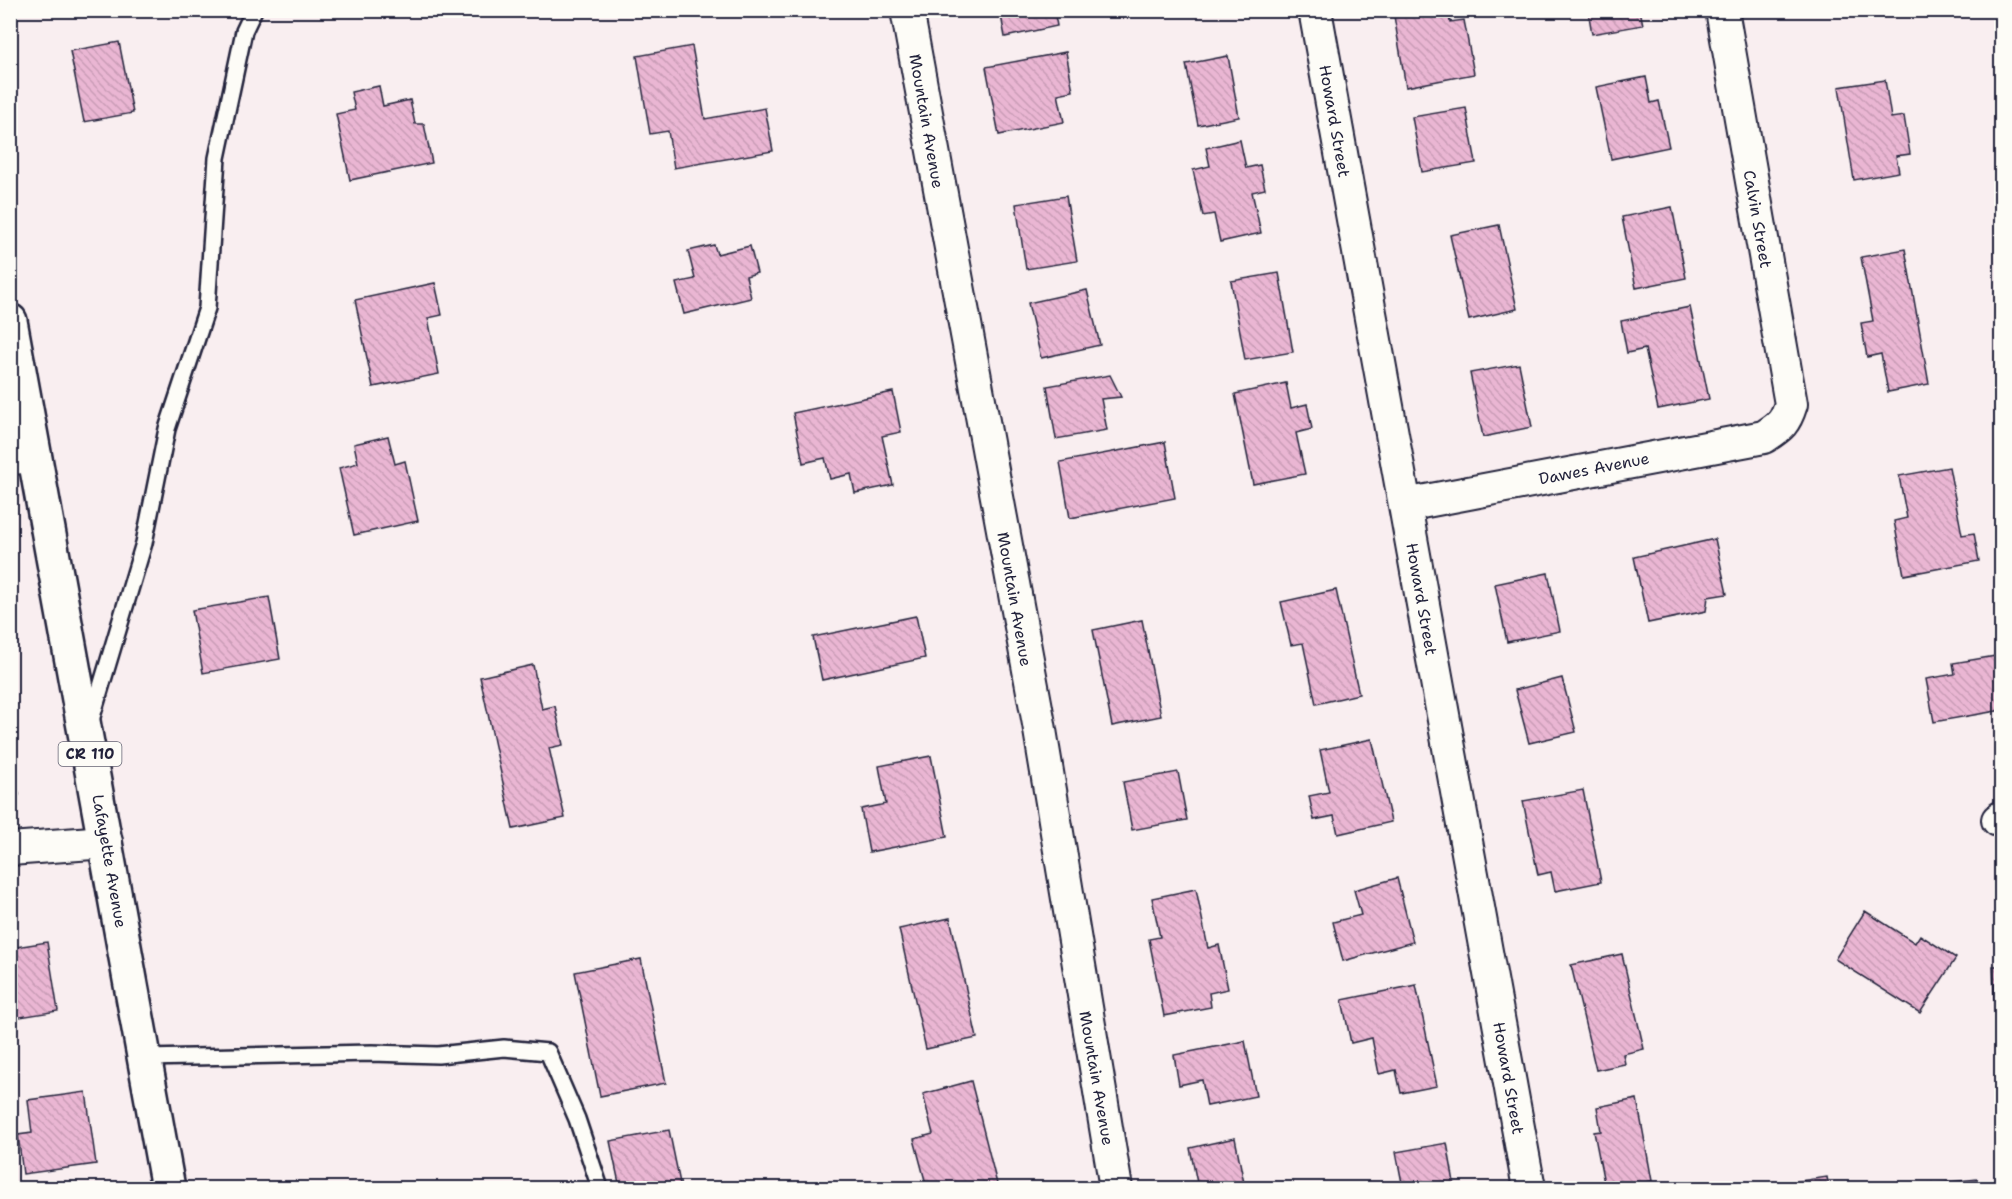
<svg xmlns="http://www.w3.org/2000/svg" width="2012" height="1199" font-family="'Shantell Sans',sans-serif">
<defs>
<pattern id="building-back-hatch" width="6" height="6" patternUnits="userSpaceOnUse" patternTransform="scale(1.5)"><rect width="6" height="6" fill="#eab6d3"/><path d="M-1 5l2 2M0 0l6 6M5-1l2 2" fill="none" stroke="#c89cb6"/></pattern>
</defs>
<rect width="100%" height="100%" fill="#f9eef0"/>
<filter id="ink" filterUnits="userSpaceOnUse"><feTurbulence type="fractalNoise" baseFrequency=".0167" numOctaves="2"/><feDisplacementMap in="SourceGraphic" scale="12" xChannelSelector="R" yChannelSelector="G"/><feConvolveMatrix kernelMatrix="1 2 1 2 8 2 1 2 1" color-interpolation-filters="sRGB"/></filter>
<g filter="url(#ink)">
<!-- building -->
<path fill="url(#building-back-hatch)" stroke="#22223b" stroke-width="1.5" d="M1000,10h54l3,16 -52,11z
M1393,10h55l2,12 14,-2 10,54 -68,13z
M1588,10h52l3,15 -51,9z
M119,42l14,71 -49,9 -14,-71z
M692,46l13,73 60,-11 8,43 -99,17 -6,-37 -18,3 -13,-78z
M1066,52l7,39 -15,3 6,28 -65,13 -13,-68z
M1228,56l11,61 -41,8 -12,-61z
M1646,77l5,26 8,-2 10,46 -58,12 -15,-72z
M1885,80l6,38 13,-2 6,38 -14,2 3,16 -45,8 -15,-93z
M379,86l4,20 27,-6 5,24h9l8,39 -82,17 -14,-66 19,-4 -4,-18z
M1466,108l10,55 -54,9 -10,-55z
M1240,140l6,28 14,-3 5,24 -13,3 9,41 -41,9 -6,-28 -11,2 -10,-46 17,-4 -4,-18z
M1066,196l11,65 -51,8 -10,-65z
M1672,207l14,71 -50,10 -14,-71z
M1499,225l18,84 -48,11 -19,-85z
M714,245l3,9 33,-8 7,27 -11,3 5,22 -67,16 -8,-31 19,-4 -7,-28z
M1905,249l24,135 -41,8 -7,-38 -14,3 -6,-34 12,-2 -12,-64z
M1279,273l14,79 -48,8 -14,-79z
M435,283l7,32 -14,3 11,56 -66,13 -18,-87z
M1087,290l13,55 -59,13 -13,-55z
M1690,307l19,92 -51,10 -13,-60 -18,4 -6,-32z
M1519,364l13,63 -49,10 -13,-64z
M1110,375l11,22 -20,2 6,31 -51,9 -9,-53z
M1286,383l5,25 16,-4 5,25 -16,4 9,41 -52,10 -18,-90z
M893,392l8,40 -19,4 11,49 -38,8 -4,-19 -21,5 -5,-21 -22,5 -10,-50z
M388,436l7,28 10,-3 13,60 -64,14 -15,-67 19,-5 -4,-19z
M1165,442l10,56 -105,20 -10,-56z
M1949,467l13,68 12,-2 5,28 -75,14 -10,-54 13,-3 -8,-42z
M1715,539l12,55 -19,3 -2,14 -58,12 -14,-66z
M1548,573l12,58 -53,11 -12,-58z
M1336,590l23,104 -43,10 -13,-61 -12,2 -10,-43z
M269,597l11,62 -77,14 -11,-63z
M916,616l9,42 -103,22 -9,-43z
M1142,620l19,96 -49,10 -19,-96z
M2002,655v55l-68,12 -8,-43 29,-5 -2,-11z
M533,665l9,44 13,-3 8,39 -14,3 16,70 -52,11 -33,-152z
M1562,678l14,54 -47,11 -14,-53z
M1372,739l19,83 -53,12 -4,-18 -20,4 -5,-24 20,-4 -9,-42z
M931,756l16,81 -78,15 -8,-43 25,-5 -7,-38z
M13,760l6,35 -9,2v-36z
M1178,772l9,48 -55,10 -9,-48z
M1583,790l18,92 -46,9 -4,-19 -13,3 -15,-74z
M1397,878l16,64 -70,19 -10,-39 28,-7 -7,-25z
M1196,889l12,59 11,-3 9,44 -19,4 2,14 -47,9 -15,-77 11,-2 -8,-39z
M1865,911l50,32 5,-8 36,23 -36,55 -85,-54z
M950,918l27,120 -51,11 -27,-120z
M47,942l11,69 -44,7 -4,-24v-46z
M1622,954l22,95 -21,5 2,10 -29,6 -25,-105z
M641,959l25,124 -66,13 -25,-124z
M1993,966h9v56h-7z
M1416,985l21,101 -36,7 -5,-23 -17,4 -7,-36 -21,5 -9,-43z
M1245,1041l11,55 -49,10 -5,-26 -23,5 -5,-30z
M971,1081l27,107h-71l-13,-49 19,-5 -10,-40z
M86,1092l10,72 -73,10 -5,-39 14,-2 -4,-33z
M1637,1099l15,82 -9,2 1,5h-39l-11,-56 7,-1 -4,-24z
M669,1130l12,58h-61l-10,-47z
M1235,1138l10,50h-47l-8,-40z
M1447,1143l8,45h-52l-7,-36z
M1827,1177l2,11h-76z
M1977,1179l1,9h-82z"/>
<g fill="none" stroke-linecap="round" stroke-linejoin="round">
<defs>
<path id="service" d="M91,720l53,-177 23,-114 40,-121 10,-150 27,-127 10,-21
M145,1058l227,-5 66,2 66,-7 44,4 29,67 23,69"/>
<path id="minor" d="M907,10l132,714 77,464
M1315,10l214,1178
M10,458l25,-2
M1405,505l359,-68c17,-11 21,-14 27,-33l-69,-394
M1998,820l4,-3
M10,849l96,-7"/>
<path id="primary" d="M10,321l158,867"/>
</defs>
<!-- service casing -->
<use href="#service" stroke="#22223b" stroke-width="20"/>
<!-- minor casing -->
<use href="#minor" stroke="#22223b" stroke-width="36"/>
<!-- primary casing -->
<use href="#primary" stroke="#22223b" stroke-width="38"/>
<!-- service -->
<use href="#service" stroke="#fdfcf7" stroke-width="15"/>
<!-- minor -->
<use href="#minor" stroke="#fdfcf7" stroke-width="32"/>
<!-- primary -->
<use href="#primary" stroke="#fdfcf7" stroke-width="33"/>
</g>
</g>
<g text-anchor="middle" stroke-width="6" stroke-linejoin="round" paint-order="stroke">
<!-- shield labels -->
<rect fill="#fdfcf7" stroke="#646373" stroke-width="1.5" x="58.5" y="742" width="63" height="24" rx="4.5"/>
<g font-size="15" font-weight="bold" fill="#22223b">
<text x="90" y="759">CR 110</text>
</g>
<!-- street labels -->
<g font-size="16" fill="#22223b" stroke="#fdfcf7">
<text transform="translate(927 121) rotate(80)" y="6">Mountain Avenue</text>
<text transform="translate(1335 121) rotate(80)" y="6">Howard Street</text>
<text transform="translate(1758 219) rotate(80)" y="6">Calvin Street</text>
<text transform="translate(1594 468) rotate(-11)" y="6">Dawes Avenue</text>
<text transform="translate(1015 599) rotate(80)" y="6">Mountain Avenue</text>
<text transform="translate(1422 599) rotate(80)" y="6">Howard Street</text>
<text transform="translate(110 861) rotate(80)" y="6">Lafayette Avenue</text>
<text transform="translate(1097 1078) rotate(80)" y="6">Mountain Avenue</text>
<text transform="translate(1509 1078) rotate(80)" y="6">Howard Street</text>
</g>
</g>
<!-- margin -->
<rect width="2012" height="1199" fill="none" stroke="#fdfcf7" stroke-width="36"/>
<rect x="18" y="18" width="1976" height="1163" fill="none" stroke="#22223b" stroke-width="2" filter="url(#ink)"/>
</svg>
